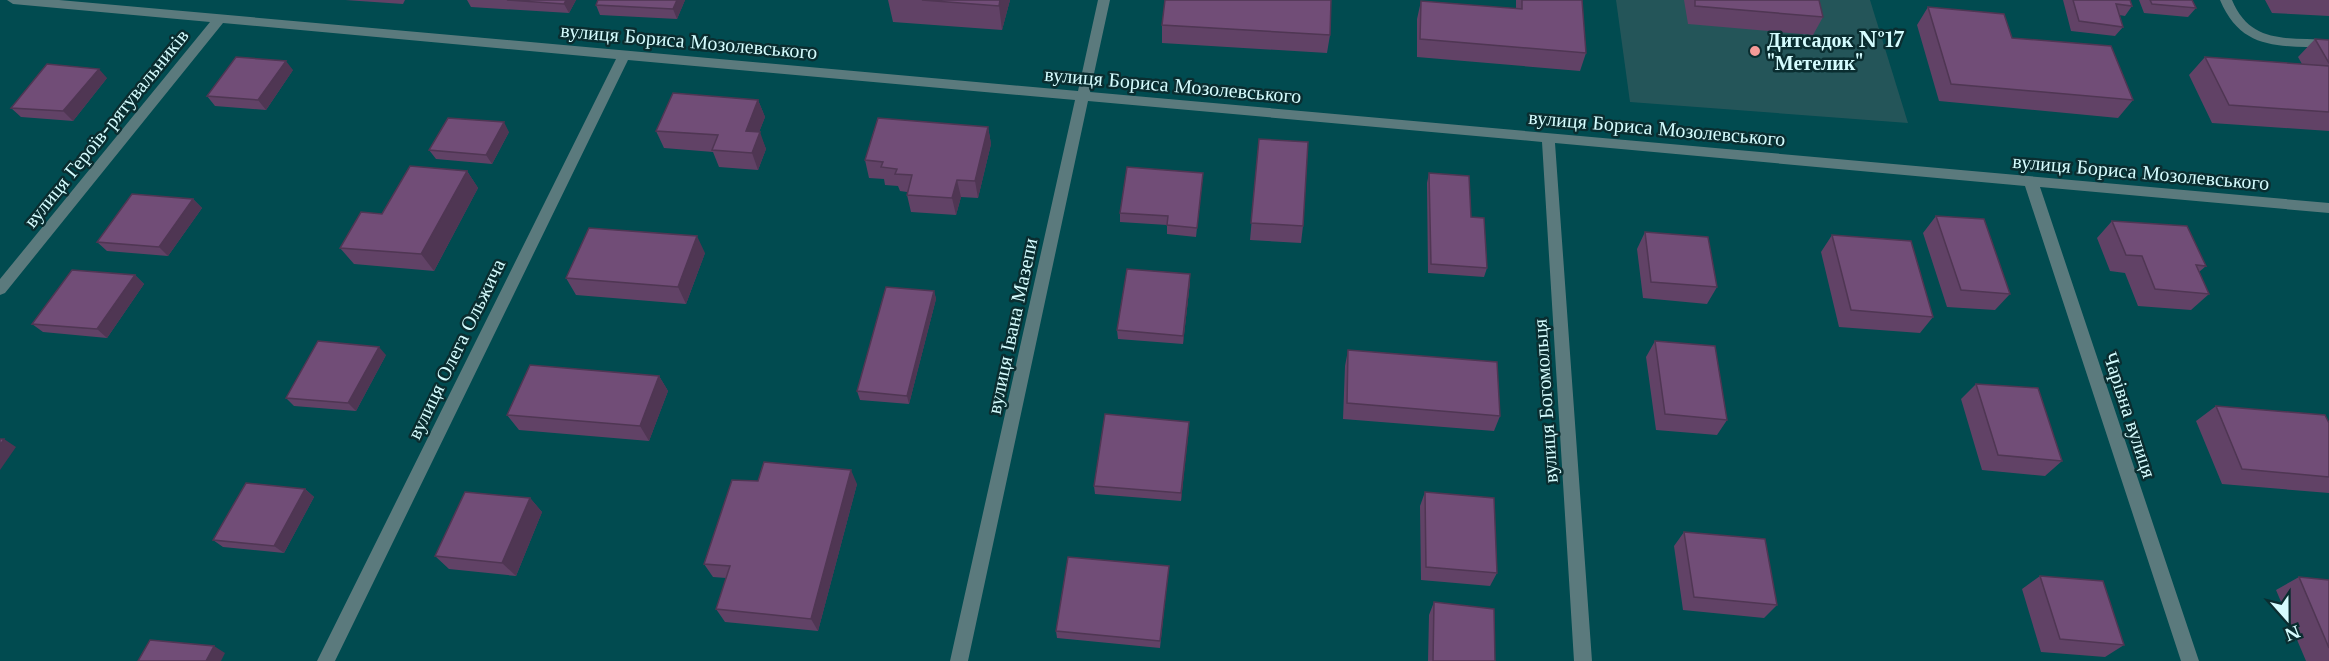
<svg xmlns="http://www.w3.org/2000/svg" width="2329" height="661" font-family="'Libre Baskerville',serif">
<rect width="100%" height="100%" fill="#014b50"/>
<!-- built -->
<path fill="#245559" d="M1616,0h254l38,123 -278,-21z"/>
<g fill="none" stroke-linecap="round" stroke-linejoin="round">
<!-- minor -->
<path fill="#5b7a7d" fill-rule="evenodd" d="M7,0h52l1019,91 20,-91h12l-20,92 1239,111v10l-289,-26 159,474h-18l-156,-475 -470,-43 37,518h-18l-32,-519 -454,-41 -120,560h-18l125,-561 -447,-40 -293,601h-18l299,-602 -393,-36 -218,270 -5,2v-16l210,-257 -197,-18z
M2220,0h12c19,45 56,37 97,40v8c-49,-3 -87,4 -109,-48z"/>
</g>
<!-- wall -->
<path fill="#614266" d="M345,0h60l-2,4z
M467,0h109l-7,13 -98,-6z
M598,0h87l-8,19 -77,-4 -4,-10z
M888,0h122l-8,30 -109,-8z
M1516,0h66l4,53 -6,18 -163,-14v-38l4,-18 95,8z
M1684,0h135l4,17 -10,18 -125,-11z
M2063,0h67l2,6 -7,10 -6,-1 4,12 -8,9 -44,-5z
M2139,0h53l4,8 -8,9 -44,-4z
M2265,0h64v16l-57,-3z
M1928,7l84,31 121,62 -15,18 -179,-17 -22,-76z
M1162,25l168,10 -3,18 -165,-10z
M2315,39l14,1v91l-117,-8 -23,-48 16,-18 97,7 -4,-7z
M293,70l-27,40 -51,-4 -8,-10z
M107,78l-34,43 -52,-4 -10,-9z
M758,100l7,17 -6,15 7,17 -8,21 -39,-3 -6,-15 -49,-4 -8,-17z
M988,127l3,17 -13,54 -17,-1 -5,18 -45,-3 -4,-17v-3l-7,-1 -2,-5 -13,-1 -1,-6 -15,-1 -4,-18z
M509,132l-17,32 -56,-5 -7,-9z
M1259,139l44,87 -2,17 -51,-3z
M467,171l11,17 -44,83 -80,-7 -14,-16 42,-34z
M1203,173l-7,64 -29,-3v-9l-47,-3v-9z
M1429,173l42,44 16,51 -3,9 -56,-4 -1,-90z
M193,199l9,9 -34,48 -61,-5 -10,-9z
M1936,216l74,78 -15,16 -48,-3 -24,-74z
M2112,221l94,45 -7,6 10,22 -18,16 -53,-4 -13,-33 -15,-2 -13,-33z
M1645,232l72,55 -10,17 -64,-6 -6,-49z
M1832,235l101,82 -13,16 -81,-6 -18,-75z
M705,253l-19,51 -110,-9 -10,-17z
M135,275l9,9 -37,54 -64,-6 -11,-8z
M1190,282l-7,62 -65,-5 -1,-9z
M934,291l2,8 -27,105 -49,-4 -3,-9z
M1655,341l72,79 -10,15 -61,-5 -10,-73z
M1348,350l152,66 -6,15 -151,-12 2,-53z
M386,355l-30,56 -62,-5 -8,-8z
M659,376l9,15 -19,50 -130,-11 -12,-15z
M1976,384l86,77 -17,15 -63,-6 -21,-71z
M2216,406l113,17v70l-107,-9 -26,-63z
M1189,422l-8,79 -86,-7 -1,-8z
M758,481l99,3 -39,147 -93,-9 -9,-13 10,-31 -13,-1 -9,-13z
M305,489l9,8 -30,56 -61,-6 -10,-7z
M1425,492l72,81 -7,13 -69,-6 -1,-74z
M530,498l12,14 -26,64 -67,-7 -14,-13z
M1684,532l93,73 -13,13 -81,-8 -9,-64z
M1168,573l-8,75 -103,-10 -1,-7z
M2040,576l84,69 -19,12 -64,-5 -19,-63z
M2299,577l30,3v81h-23l-30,-71z
M1434,602l61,59h-67l1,-46z"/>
<!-- shaded-wall -->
<path fill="#4f3653" d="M566,0h10l-7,13 -5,-9z
M677,0h8l-8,19 -4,-10z
M1000,0h10l-8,30 -3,-24z
M286,61l7,9 -27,40 -8,-10z
M99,69l8,9 -34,43 -10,-10z
M758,100l7,17 -12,31 -7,-17z
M504,122l5,10 -17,32 -6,-9z
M988,127l3,17 -13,54 -3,-17z
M760,132l6,17 -8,21 -6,-17z
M467,171l11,17 -44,83 -13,-17z
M957,180l4,17 -5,18 -4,-17z
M193,199l9,9 -34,48 -9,-9z
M697,236l8,17 -19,51 -8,-17z
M1190,274v8l-7,62v-8z
M135,275l9,9 -37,54 -10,-9z
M934,291l2,8 -27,105 -2,-8z
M379,347l7,8 -30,56 -8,-8z
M659,376l9,15 -19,50 -9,-15z
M1189,422v8l-8,71v-8z
M4,439l12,8 -16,23v-25z
M851,470l6,14 -39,147 -7,-12z
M305,489l9,8 -30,56 -10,-7z
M530,498l12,14 -26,64 -14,-13z
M214,646l11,7 -4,8h-15z"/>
<!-- building -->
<path fill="#714d77" stroke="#4f3653" stroke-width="1.5" d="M507,0h59l-2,4z
M598,0h79l-4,9 -77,-4z
M922,0h78l-1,6z
M1165,0h166l-1,35 -168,-10z
M1522,0h60l4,53 -166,-14 1,-38 101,8z
M1695,0h124l4,17 -128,-11z
M2073,0h57l2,6 -16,-2 7,23 -44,-6z
M2150,0h42l4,8 -44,-4z
M1928,7l76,7 8,24 99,8 22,54 -182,-16z
M2315,39l14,1v23z
M236,57l50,4 -28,39 -51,-4z
M2205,57l124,9v46l-100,-7z
M47,64l52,5 -36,42 -52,-3z
M673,93l85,7 -12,31 14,1 -8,21 -40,-3 6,-15 -62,-4z
M448,118l56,4 -18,33 -57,-5z
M878,118l110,9 -13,54 -18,-1 -5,18 -45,-3 5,-20 -17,-1 2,-5 -16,-2 2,-5 -18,-2z
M1259,139l49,3 -5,84 -52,-3z
M410,166l57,5 -46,83 -81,-6 21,-36 21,2z
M1127,167l76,6 -6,55 -30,-3 1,-9 -48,-3z
M1429,173l40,3 2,41 13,1 3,50 -56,-4z
M132,194l61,5 -34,48 -62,-5z
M1936,216l48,3 26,75 -49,-4z
M2112,221l75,5 19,40 -10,-1 13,29 -54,-5 -13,-33 -16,-1z
M589,228l108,8 -19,51 -112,-9z
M1645,232l63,5 9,50 -66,-5z
M1832,235l79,6 22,76 -82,-7z
M1127,269l63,5 -7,62 -66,-6z
M72,270l63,5 -38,54 -65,-5z
M886,287l48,4 -27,105 -50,-5z
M318,341l61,6 -31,56 -62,-5z
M1655,341l60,5 12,74 -62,-6z
M1348,350l149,12 3,54 -153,-13z
M530,365l129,11 -19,50 -133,-11z
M1976,384l62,4 24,73 -64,-6z
M2216,406l109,9 4,8v54l-87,-8z
M1105,414l84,8 -8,71 -87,-7z
M0,439h4l-4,6z
M764,462l87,8 -40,149 -95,-10 14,-43 -26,-2 28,-84 26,1z
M246,483l59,6 -31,57 -61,-6z
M465,492l65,6 -28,65 -67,-7z
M1425,492l69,6 3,75 -71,-6z
M1684,532l81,7 12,66 -83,-8z
M1068,557l101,9 -9,75 -104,-10z
M2040,576l63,5 21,64 -64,-6z
M2299,577l30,3v68z
M1434,602l60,7 1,52h-62z
M150,640l64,6 -8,15h-68z"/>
<!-- markers -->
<circle fill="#f59b98" stroke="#0a2d30" stroke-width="2" cx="1755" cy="51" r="6"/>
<g text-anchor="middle" stroke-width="5" stroke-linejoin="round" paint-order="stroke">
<!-- poi labels -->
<g font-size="20" font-weight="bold" fill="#d5fcfe" stroke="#0a2d30" text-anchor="start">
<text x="1767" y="47">Дитсадок №17<tspan x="1767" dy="23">"Метелик"</tspan></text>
</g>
<!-- street labels -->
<g font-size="20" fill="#d5fcfe" stroke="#0a2d30">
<text transform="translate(689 41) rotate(5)" y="7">вулиця Бориса Мозолевського</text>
<text transform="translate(1173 85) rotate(5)" y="7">вулиця Бориса Мозолевського</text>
<text transform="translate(106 128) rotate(-51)" y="7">вулиця Героїв-рятувальників</text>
<text transform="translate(1657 128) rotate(5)" y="7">вулиця Бориса Мозолевського</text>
<text transform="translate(2141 172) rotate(5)" y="7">вулиця Бориса Мозолевського</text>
<text transform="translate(1012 326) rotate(-78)" y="7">вулиця Івана Мазепи</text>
<text transform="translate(456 349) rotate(-64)" y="7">вулиця Олега Ольжича</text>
<text transform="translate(1545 401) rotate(-94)" y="7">вулиця Богомольця</text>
<text transform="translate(2130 415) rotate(72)" y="7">Чарівна вулиця</text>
</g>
</g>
<!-- north arrow -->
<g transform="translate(2287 619) rotate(159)" stroke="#0a2d30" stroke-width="4.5" paint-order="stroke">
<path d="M0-4.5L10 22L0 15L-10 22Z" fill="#d5fcfe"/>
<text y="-9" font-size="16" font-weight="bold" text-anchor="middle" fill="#d5fcfe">N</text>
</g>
</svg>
